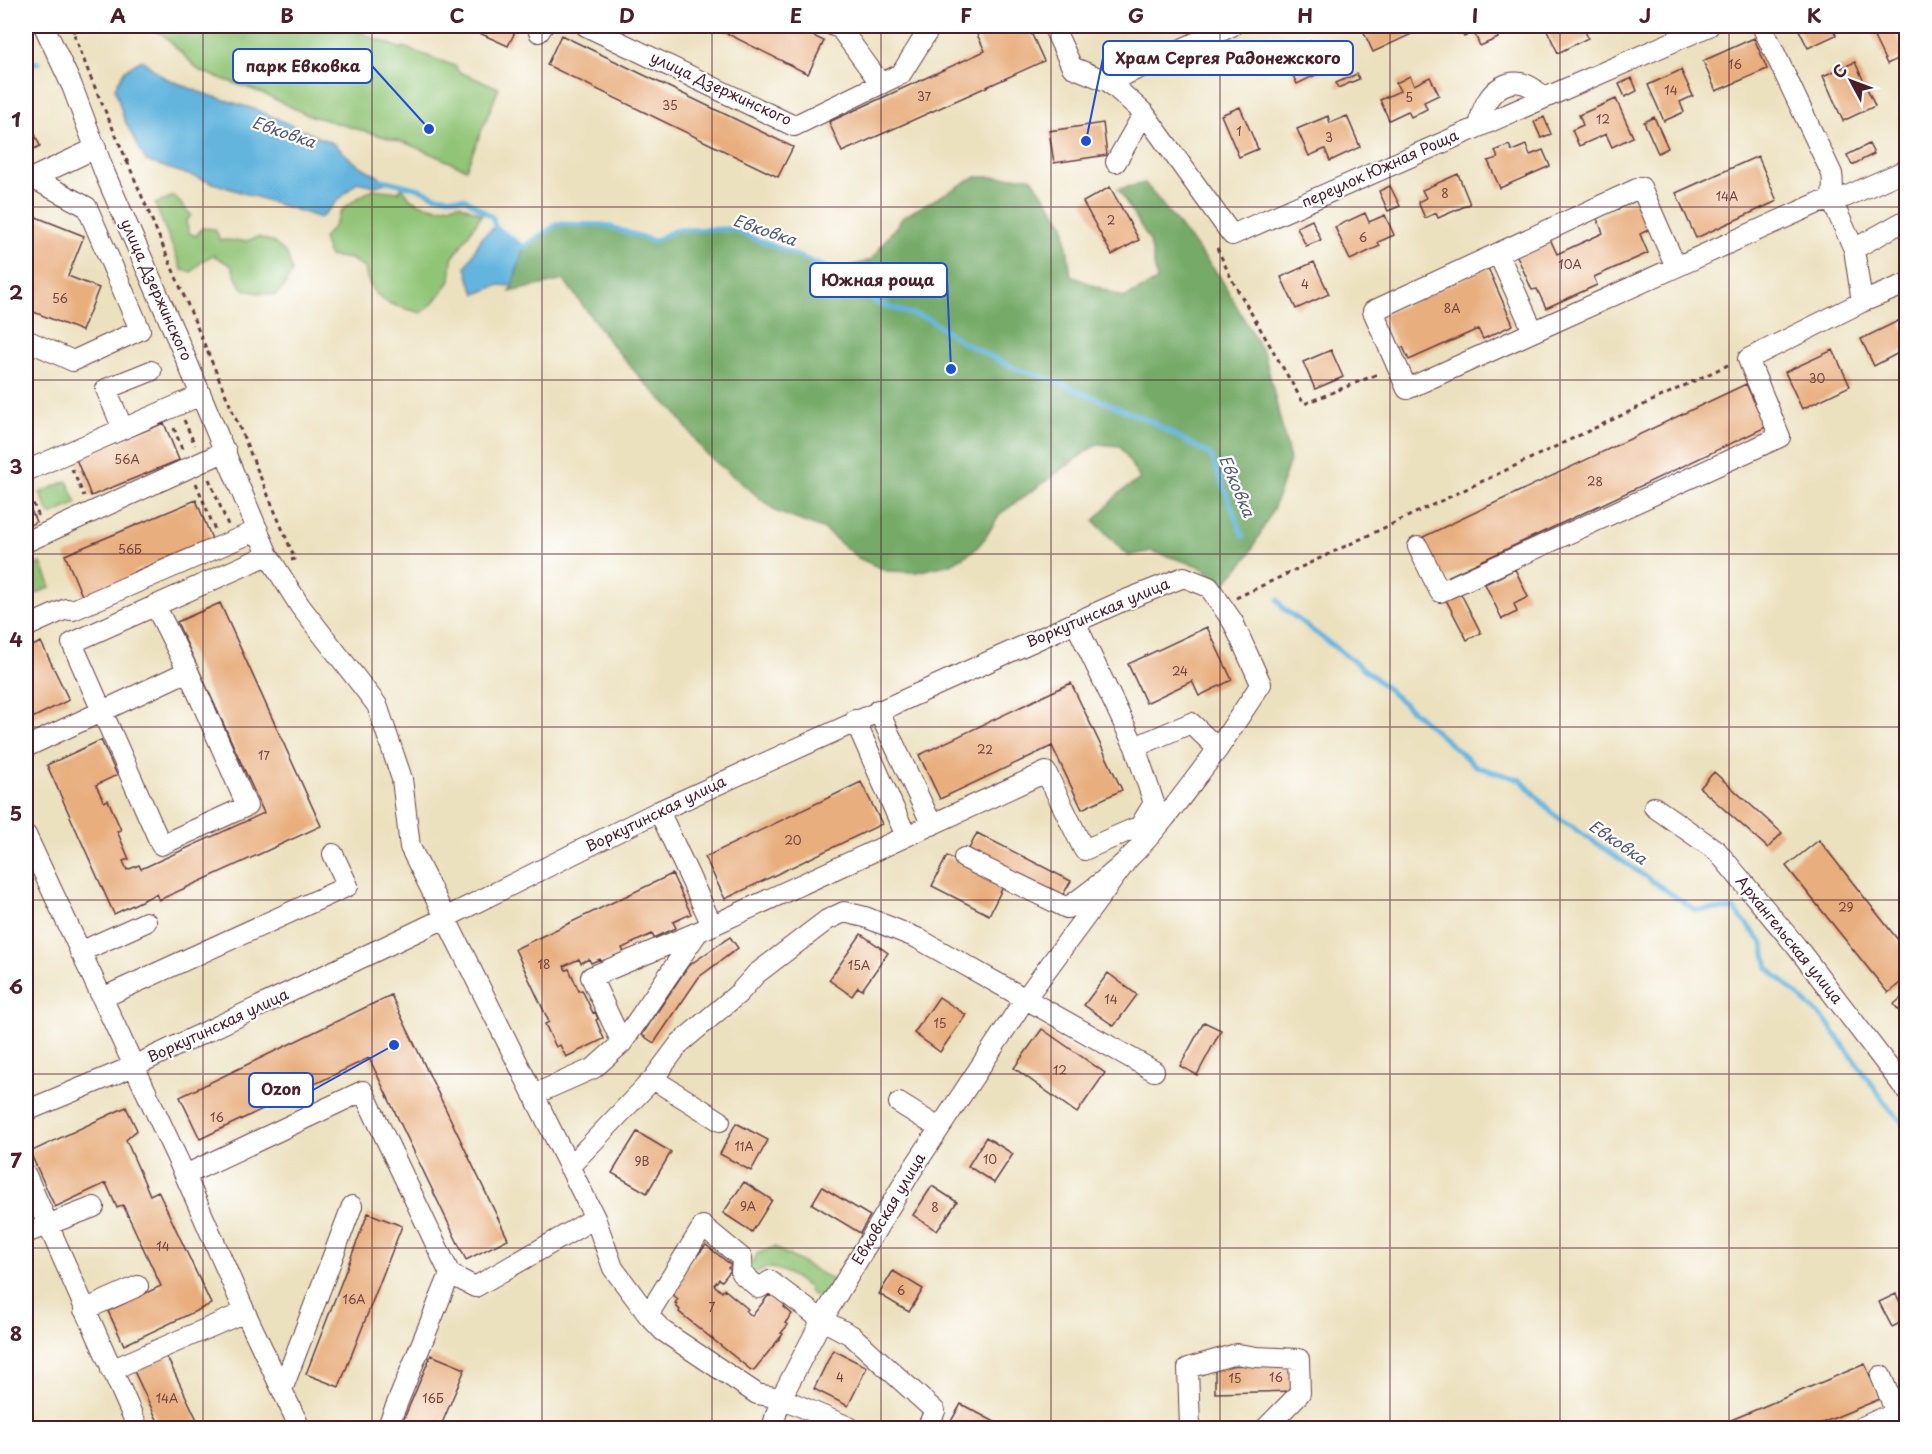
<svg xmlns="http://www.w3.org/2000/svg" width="1932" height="1454" font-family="'Playpen Sans',sans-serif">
<rect width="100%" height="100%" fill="#fff"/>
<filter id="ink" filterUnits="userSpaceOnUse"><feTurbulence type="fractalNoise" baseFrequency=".0167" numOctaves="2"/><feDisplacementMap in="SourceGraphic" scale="12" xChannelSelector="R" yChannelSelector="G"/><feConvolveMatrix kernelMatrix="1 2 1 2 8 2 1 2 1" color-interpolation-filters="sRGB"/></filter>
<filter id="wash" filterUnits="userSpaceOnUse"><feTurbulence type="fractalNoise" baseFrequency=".008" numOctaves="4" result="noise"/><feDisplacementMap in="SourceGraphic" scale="24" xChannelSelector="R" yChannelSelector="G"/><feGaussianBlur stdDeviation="1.35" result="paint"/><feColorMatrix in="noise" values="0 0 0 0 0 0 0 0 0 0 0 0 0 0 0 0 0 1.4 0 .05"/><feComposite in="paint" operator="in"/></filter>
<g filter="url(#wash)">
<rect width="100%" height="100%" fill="#ece1bf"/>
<!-- green -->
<path fill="#90c476" stroke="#6d7250" stroke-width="1.5" d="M143,26h201l58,23 1,-2 52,19 4,6 40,16 -33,81 -60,-26 -98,-28 -46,-22 -62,-22 -38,-37z
M402,187l8,11 8,5 20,5 21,-4 23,10 -30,45 -2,22 -14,19 -14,13c-30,-8 -52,-10 -57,-45l-14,-9 -22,-3 -6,-17 11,-13 8,-16 14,-11 17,-10 26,3z
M174,196l17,19 -5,7 3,11 7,3 6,-8 13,1 5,11 26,1 12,-4 15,5 14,12 5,18 -8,15 -9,8c-27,-5 -35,1 -43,-29l-19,-11 -11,6 -10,11 -10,-2 -27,-66z
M67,481l10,22 -27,12 -10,-22z
M41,563l10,24 -25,11v-28z
M774,1247l59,33 -12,20 -13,-9 2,-3c-18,-11 -36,-29 -56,-14l-7,-5 11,-16z"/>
<!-- forest -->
<path fill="#74aa67" stroke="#5f6449" stroke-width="1.5" d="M975,177h56l33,47 7,52 53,22 33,-17 -7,-40 -32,-52 27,-6 75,94 45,79 25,104 -16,47 -26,50 -23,26 -26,-17 -48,-15 -23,5 -34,-35 25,-28 21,-14 -20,-33 -23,-2 -97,70 -15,24 -10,12 -24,14 -35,8 -29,-1 -29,-13 -33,-28 -48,-18 -71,-58 -32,-43 -30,-29 -32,-37 -48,-65 -54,12 14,-45 33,-23 47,1 50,16 22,-11 55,-1 104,42 36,-11 32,-43z"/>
<!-- water -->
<path fill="#63b5de" stroke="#566a84" stroke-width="1.5" d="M142,60l21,17 36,15 58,18 77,34 21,19 33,19 -13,4 -18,-4 -37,36 -174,-57 -22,-42 -9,-31 10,-18z
M495,227l29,20 -12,39 -13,-1 -23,9 -5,-9 -5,-18 16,-30z"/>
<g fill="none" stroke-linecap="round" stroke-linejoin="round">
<!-- stream -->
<path stroke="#63b5de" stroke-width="5" d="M26,61l12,2
M383,180l37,9 16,7 30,3 27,19 2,9 29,20 33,-23 47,1 50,16 22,-11 55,-1 104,42 44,33 50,15 33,23 50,25 45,15 93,39 61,34 32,81
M1278,600l5,8 86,65 108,94 44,13 32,34 142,96 39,-1 29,35 5,24 58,53 65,90 15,15"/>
</g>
<g id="blocks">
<!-- building -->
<path fill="#e8ae7e" d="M464,26h54l-10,20z
M712,26h81l31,15 -16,33z
M973,26h55l16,35 -202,91 -13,-30 156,-71z
M1361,26h52l3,6 -43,20z
M1459,26h34l5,12 -18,8 -6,-14 -10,5z
M1545,26h46l-7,3 4,9 -30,15z
M1797,26h34l5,9 -28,13z
M1883,26h9l14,29 -19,9 -16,-33z
M561,35l232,112 -15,30 -231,-112z
M1754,38l13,31 -51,22 -13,-30z
M1311,41l4,9 15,-7 8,15 -16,8 2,5 -27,13 -14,-30z
M1855,62l20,44 -32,15 -20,-45z
M1681,70l12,26 -13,6 4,10 -20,9 -16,-36z
M1357,74l2,5 -21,9 -2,-5z
M1410,76l4,9 16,-8 9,18 -15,7 3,7 -16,8 -3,-6 -19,9 -9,-20 20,-9 -4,-8z
M1632,78l5,13 -12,6 -6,-13z
M1616,99l17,38 -21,10 -6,-13 -27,12 -7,-16 11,-5 -4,-10z
M1240,107l18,42 -19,8 -18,-42z
M26,114l14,32 -14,7z
M1328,116l2,7 17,-7 13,31 -30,14 -5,-12 -16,7 -12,-27z
M1544,117l7,17 -10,4 -7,-16z
M1654,117l14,31 -10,5 -14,-31z
M1103,123l4,32 -53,8 -5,-32z
M1869,144l5,10 -22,11 -5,-10z
M1509,145l3,6 14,-6 4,10 13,-5 7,16 -50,22 -12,-27 10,-3 -3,-7z
M1758,156l19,45 -81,37 -20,-45z
M1458,174l12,30 -32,14 -2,-5 -11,5 -7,-16 8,-4 -4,-8z
M1390,186l10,20 -12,5 -9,-20z
M1110,187l29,53 -27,15 -29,-53z
M1637,200l13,29 -10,5 8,19 -54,24 3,8 -51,23 -9,-19 -5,1 -16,-36 34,-15 7,15 46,-21 -6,-15z
M26,213l58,23 -16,40 31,12 -17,43 -56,-22z
M1365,213l4,9 16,-7 9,20 -16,7 2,4 -30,14 -15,-33z
M1312,220l9,20 -15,6 -9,-19z
M1314,262l15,32 -33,15 -15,-32z
M1488,268l25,57 -30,14 -5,-10 -69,31 -6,-13 -5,2 -15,-34z
M1900,320l6,15v14l-32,17 -13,-27z
M1331,350l12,27 -28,12 -12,-27z
M1833,350l17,36 -48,23 -17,-37z
M1746,384l20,43 -323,152 -20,-42z
M164,423l15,37 -88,36 -15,-37z
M26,498l10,24 -10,5z
M196,500l16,39 -78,33 2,4 -53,22 -18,-43z
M1515,569l13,28 -14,7 3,8 -15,7 -17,-35z
M1459,590l22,43 -14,7 -22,-42z
M220,603l101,223 -162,74 -3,-6 -42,20 -67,-149 54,-25 16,35 -21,10 8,17 4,-2 13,30 -4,1 12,28 -6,2 4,9 12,-5 2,4 123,-56 -87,-191z
M1207,627l25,53 -33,16 -7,-15 -46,22 -18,-39z
M41,642l28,58 -43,21v-68l3,-2 -1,-3z
M1071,683l51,107 -40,19 -30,-63 -112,53 -21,-44z
M1714,772l68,61 -14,15 -68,-60z
M861,782l21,42 -157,75 -20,-42z
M977,833l94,48 -10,17 -92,-49z
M1819,840l87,110v28l-18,15 -102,-127z
M947,856l57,29 -15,30 -57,-29z
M672,874l19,40 -18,8 3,6 -22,10 -2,-4 -30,14 2,4 -22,11 -2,-4 -9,4 -2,-4 -8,4 -2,-4 -15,7 2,4 3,-1 10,22 3,-1 11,23 2,-1 3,7 -2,1 8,19 -38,18 -6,-12 -4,2 -11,-23 4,-2 -34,-73z
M861,934l27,19 -26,37 -4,-3 -6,9 -23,-16z
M730,937l8,11 -39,29 -45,66 -12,-8 46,-69z
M1108,973l29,22 -23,31 -30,-21z
M1906,994v26l-12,-16z
M391,995l117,244 -42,21 -97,-202 -169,81 -20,-42z
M939,997l27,18 -26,37 -26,-19z
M1204,1022l17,8 -24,45 -17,-9z
M1042,1029l63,44 -28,40 -63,-45z
M126,1107l11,23 -11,10 24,55 8,-4 53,113 -87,41 -16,-34 53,-25 -38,-81 -6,3 -11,-25 -51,24 -25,-55z
M736,1123l32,17 -17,31 -31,-17z
M637,1132l34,20 -24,41 -35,-20z
M986,1137l27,17 -19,29 -26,-17z
M744,1182l28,18 -20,32 -29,-19z
M932,1186l25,16 -20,29 -24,-16z
M822,1187l48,29 -10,17 -48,-29z
M368,1213l34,13 -63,161 -33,-13z
M706,1245l25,20 -3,3 3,2 -9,11 -3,-2 -5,6 8,7 2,-3 24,20 -2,2 6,5 17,-21 2,1 2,-2 13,10 -2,3 8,7 -7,9 3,2 -7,8 2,1 -29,36h-3l-72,-58 1,-2 -4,-4 1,-2 -2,-1 3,-4 -7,-6 -1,-5z
M893,1271l30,18 -14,23 -30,-18z
M1896,1294l10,20v6l-14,7 -13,-25z
M833,1350l34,17 -19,39 -34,-17z
M165,1353l36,75h-40l-28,-59z
M431,1355l34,14 -25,59h-40z
M1296,1364v27l-81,2v-27z
M1865,1364l15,35 -70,29h-98z
M961,1404l45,24h-59z"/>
</g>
</g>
<g filter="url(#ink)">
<use href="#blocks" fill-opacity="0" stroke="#623c41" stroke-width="1.5"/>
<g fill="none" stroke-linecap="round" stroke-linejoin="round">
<defs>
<path id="minor" d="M44,26l28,60 33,88 75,171 88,210 32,51 77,99 25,74 8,68 185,371 18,50 35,47 15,16 94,63 24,4 70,30
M586,26l208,100 107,-52 30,-48
M834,26l6,2 41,56
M1053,26l19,41 37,15 35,31 88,122 477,-209
M539,32l4,-6
M1109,82l123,-56
M1480,125c1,-33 36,-61 63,-27
M1116,162l28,-49
M26,181l70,-33
M1854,249l52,-29
M1498,253l35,78
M1676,267l-35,-80 -268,124 34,78c137,-63 274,-124 411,-186l14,-2c0,-10 2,-17 0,-27l-70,-148
M1862,302l44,-18
M26,340l47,21 67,-31 -53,-123 -55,-29
M123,429l-17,-40 45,-18
M26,471l175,-76
M26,542l200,-91
M1418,547l22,45 340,-155 -32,-78 114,-57 -8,-53 -22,-48 13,-4 61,-27
M155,605l33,66 59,135 -86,39 -89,-202 196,-88
M26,627l40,-18 7,1 185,-80
M878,710l54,115
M855,720l51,116
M26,747l162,-76
M1654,807l63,44 79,95 110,144
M659,811l53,114
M26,835l159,340 60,137 55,116
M964,858l103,50c21,-15 42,-31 61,-49 34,-33 61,-73 90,-110
M80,952l66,-30
M102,998l246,-112 -15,-32
M622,1043l-31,-66 107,-45
M653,1079l27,-36 59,-50 17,-19 71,-54 17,-8 21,5 52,21 237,133
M533,1095l61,-27 28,-25 76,-111 348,-160 38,78 56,-24 14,-23 -19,-56
M899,1103l40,25
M26,1111l108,-45 311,-148 214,-107 459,-208 66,-26 25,10 24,35 28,62 -43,65 -27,-26 -56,24 -60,-125
M569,1167l84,-88 67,42
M26,1175l112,253
M185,1175l178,-84 87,183 25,13 120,-69
M26,1233l68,-26
M84,1310l54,-24
M648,1315l55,-89 39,32 -1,15 18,15 11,-7 52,39 29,15 84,76 -8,17
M111,1370l134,-58
M282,1390l70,-184
M387,1428l63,-154
M772,1428l9,-30 41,-78 88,-147 115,-174 103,-140
M1190,1428l-2,-60 48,-14 20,3 43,2 1,34 -34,35
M1860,1428l36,-16 -15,-36"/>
</defs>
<!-- minor casing -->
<use href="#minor" stroke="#623c41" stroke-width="22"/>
<!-- path -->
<path stroke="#623c41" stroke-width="3" stroke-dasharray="4.5 4.5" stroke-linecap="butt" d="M71,26l19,50 37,85 -6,4
M72,31l44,-1 40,-4
M127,161l168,398 -4,1
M1217,248l15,32 72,124 76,-31
M184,420l11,25
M174,428l9,24
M72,469l12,27
M209,479l19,46
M196,483l19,47
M26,487l13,30
M1236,598l496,-235"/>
<!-- minor -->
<use href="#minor" stroke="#fff" stroke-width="20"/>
</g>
</g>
<!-- grid -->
<path fill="none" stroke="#4a1f2b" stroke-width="1.5" stroke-opacity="0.55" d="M203,26v1402M372,26v1402M542,26v1402M712,26v1402M881,26v1402M1051,26v1402M1220,26v1402M1390,26v1402M1560,26v1402M1729,26v1402M26,207h1880M26,380h1880M26,554h1880M26,727h1880M26,900h1880M26,1074h1880M26,1248h1880"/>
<g text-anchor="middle" stroke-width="4.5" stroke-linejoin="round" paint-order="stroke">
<!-- number labels -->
<g font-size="12" fill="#724340">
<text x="1735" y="69">16</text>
<text x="1671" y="95">14</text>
<text x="924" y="101">37</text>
<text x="1409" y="102">5</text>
<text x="670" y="110">35</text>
<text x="1603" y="124">12</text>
<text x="1239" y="136">1</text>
<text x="1329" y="142">3</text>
<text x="1445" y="198">8</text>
<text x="1727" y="201">14А</text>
<text x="1111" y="225">2</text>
<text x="1363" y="242">6</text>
<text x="1570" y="269">10А</text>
<text x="1305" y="289">4</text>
<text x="60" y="303">56</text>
<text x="1452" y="313">8А</text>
<text x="1817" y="383">30</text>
<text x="127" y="464">56А</text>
<text x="1595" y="486">28</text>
<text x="130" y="554">56Б</text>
<text x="1180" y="676">24</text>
<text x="985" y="754">22</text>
<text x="264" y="760">17</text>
<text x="793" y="845">20</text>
<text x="1846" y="912">29</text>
<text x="544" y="969">18</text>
<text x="859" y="970">15А</text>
<text x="1111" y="1004">14</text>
<text x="940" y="1028">15</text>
<text x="1060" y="1075">12</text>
<text x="217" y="1122">16</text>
<text x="744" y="1151">11А</text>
<text x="990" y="1164">10</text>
<text x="642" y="1166">9В</text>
<text x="748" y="1211">9А</text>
<text x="935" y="1212">8</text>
<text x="163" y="1251">14</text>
<text x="901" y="1295">6</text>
<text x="354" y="1304">16А</text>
<text x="712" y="1312">7</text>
<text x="840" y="1382">4</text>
<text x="1276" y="1382">16</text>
<text x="1235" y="1383">15</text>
<text x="167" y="1403">14А</text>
<text x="433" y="1403">16Б</text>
</g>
<!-- street labels -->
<g font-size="15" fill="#4a1f2b" stroke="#fff">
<text transform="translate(721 89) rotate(25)" y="5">улица Дзержинского</text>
<text transform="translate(1380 169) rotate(-24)" y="5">переулок Южная Роща</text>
<text transform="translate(156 290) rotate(66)" y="5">улица Дзержинского</text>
<text transform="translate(1098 613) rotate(-23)" y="5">Воркутинская улица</text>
<text transform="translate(656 814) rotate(-26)" y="5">Воркутинская улица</text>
<text transform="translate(1789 940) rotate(51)" y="5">Архангельская улица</text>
<text transform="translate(218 1026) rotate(-25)" y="5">Воркутинская улица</text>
<text transform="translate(889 1209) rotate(-59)" y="5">Евковская улица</text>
</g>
<!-- water labels -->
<g font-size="16" font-style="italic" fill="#545b73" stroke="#fff">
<text transform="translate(284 132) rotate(19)" y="6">Евковка</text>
<text transform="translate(765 230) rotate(19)" y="6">Евковка</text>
<text transform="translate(1237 486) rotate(67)" y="6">Евковка</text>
<text transform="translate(1618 842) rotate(34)" y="6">Евковка</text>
</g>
</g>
<!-- callouts -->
<path fill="none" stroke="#1d4ed8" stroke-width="2" d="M1086 141L1103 58M429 129L372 66M951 369L947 280M394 1045L313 1090"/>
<g fill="#1d4ed8" stroke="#fff" stroke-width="2">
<circle cx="1086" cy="141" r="6"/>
<circle cx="429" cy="129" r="6"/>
<circle cx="951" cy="369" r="6"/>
<circle cx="394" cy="1045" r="6"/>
</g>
<g fill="#fff" stroke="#1d4ed8" stroke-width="2">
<rect x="1103" y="41" width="250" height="34" rx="6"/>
<rect x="233" y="49" width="139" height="34" rx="6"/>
<rect x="810" y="263" width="137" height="34" rx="6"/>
<rect x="249" y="1073" width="64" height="34" rx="6"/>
</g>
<g font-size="16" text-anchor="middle" font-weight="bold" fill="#4a1f2b">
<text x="1228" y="64">Храм Сергея Радонежского</text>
<text x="303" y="72">парк Евковка</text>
<text x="878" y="286">Южная роща</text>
<text x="281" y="1095">Ozon</text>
</g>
<!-- margin -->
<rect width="1932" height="1454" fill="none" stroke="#fff" stroke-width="66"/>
<!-- north arrow -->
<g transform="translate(1851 81) rotate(311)" stroke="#ffffff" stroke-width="4.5" paint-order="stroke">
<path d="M0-4.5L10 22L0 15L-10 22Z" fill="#4a1f2b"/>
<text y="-9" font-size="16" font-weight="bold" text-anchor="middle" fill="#4a1f2b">С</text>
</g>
<rect x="33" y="33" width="1866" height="1388" fill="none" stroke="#4a1f2b" stroke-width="2"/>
<g font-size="20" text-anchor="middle" font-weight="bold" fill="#4a1f2b">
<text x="118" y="23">A</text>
<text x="287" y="23">B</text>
<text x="457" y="23">C</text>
<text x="627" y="23">D</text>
<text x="796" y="23">E</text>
<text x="966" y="23">F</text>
<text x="1136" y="23">G</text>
<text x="1305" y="23">H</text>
<text x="1475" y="23">I</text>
<text x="1645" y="23">J</text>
<text x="1814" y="23">K</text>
<text x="16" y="127">1</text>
<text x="16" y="300">2</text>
<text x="16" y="474">3</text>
<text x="16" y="647">4</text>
<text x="16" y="821">5</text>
<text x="16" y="994">6</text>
<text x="16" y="1168">7</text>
<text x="16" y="1341">8</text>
</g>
</svg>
